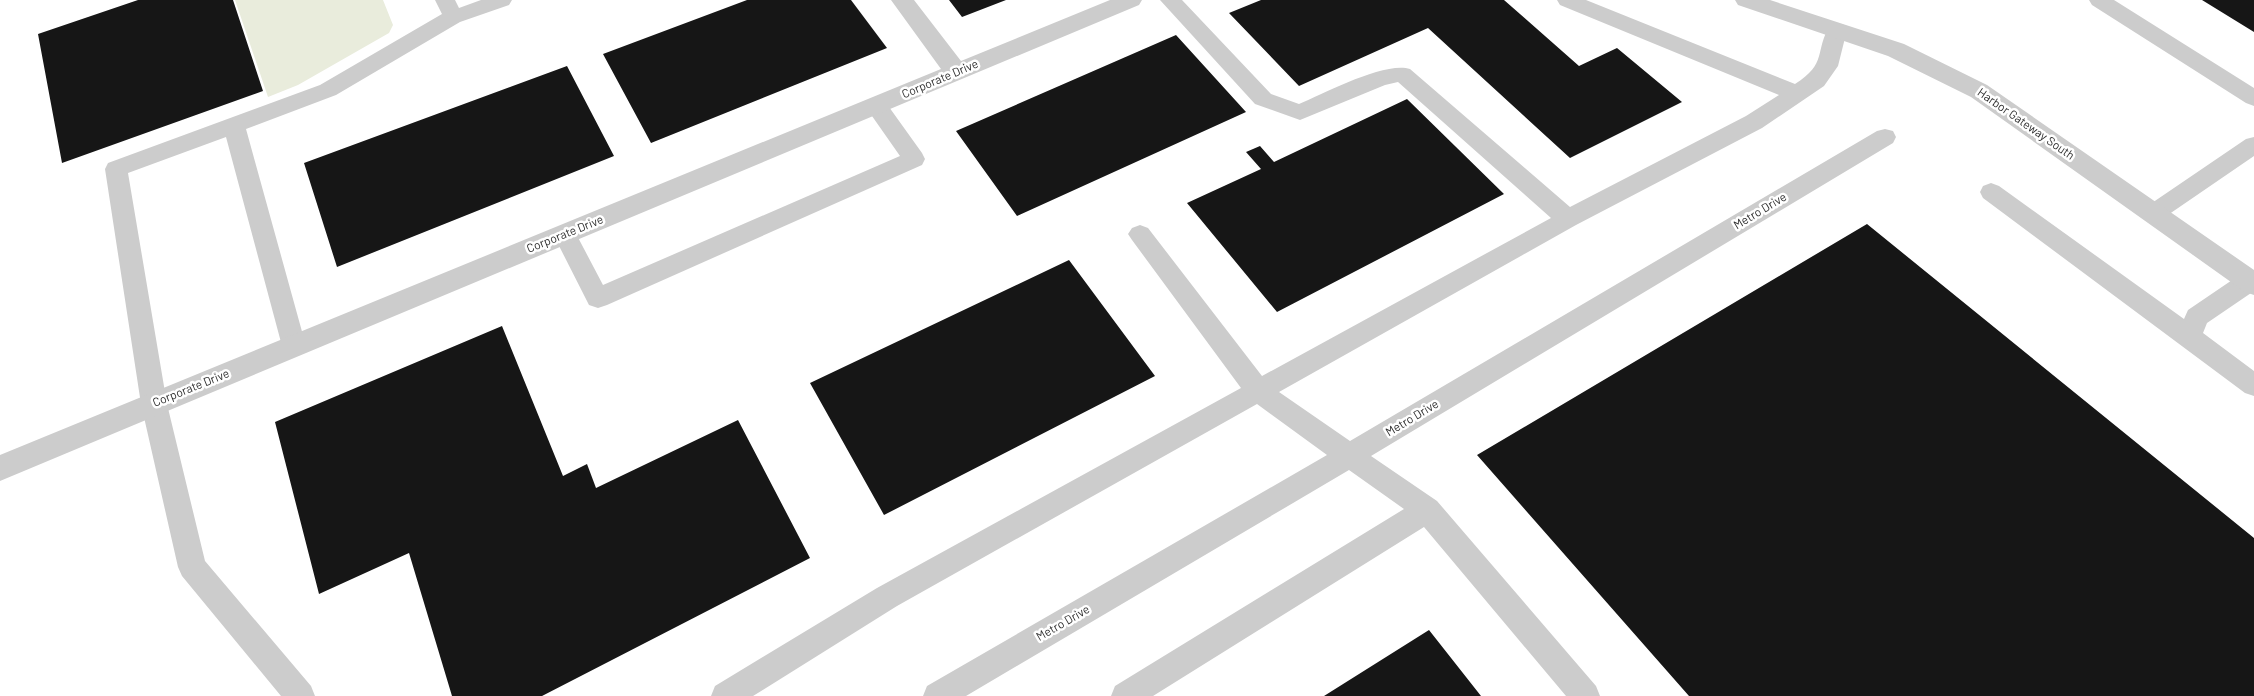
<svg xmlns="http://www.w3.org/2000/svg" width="2254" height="696" font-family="Barlow,sans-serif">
<rect width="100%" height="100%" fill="#fff"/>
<!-- green -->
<path fill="#e9ecdc" d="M235,0h148l10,25 -4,8 -91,52 -30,12z"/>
<!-- building -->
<path fill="#161616" d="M138,0h95l30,91 -201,72 -24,-129z
M747,0h104l36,48 -236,95 -48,-89z
M949,0h57l-44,17z
M1261,0h243l75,66 38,-18 65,54 -112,56 -142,-130 -129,58 -70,-73z
M2202,0h52v32z
M1176,35l70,77 -229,104 -61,-85z
M567,66l47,90 -277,111 -33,-104z
M1407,99l97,95 -227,118 -90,-109 74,-34 -15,-17 14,-6 14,16z
M1867,224l387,314v158h-565l-212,-241z
M1069,260l86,116 -271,139 -74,-132z
M502,326l61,150 24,-12 9,24 142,-68 72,138 -268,138h-90l-43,-143 -90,41 -44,-172z
M1429,630l52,66h-157z"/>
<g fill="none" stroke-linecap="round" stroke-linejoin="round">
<!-- lane -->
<path fill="#ccc" fill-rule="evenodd" d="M435,0h20l4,8 22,-8h31l-3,5 -49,17 -124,73 -90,34 60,217 -3,7 -9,3 -9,-3 -3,-7 -56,-209 -98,36 39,231 38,157 106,125 4,10h-34l-99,-120 -4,-9 -37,-163 -36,-235 3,-6 212,-78 122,-71z
M1160,0h22l89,94 28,10c26,-11 86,-43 111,-35l160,138 176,-91 33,-21 -219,-90 -3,-5h29l209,84c33,-21 19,-32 35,-59l7,-2 7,2 3,5 -9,36 -14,20 -62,42 -186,97 -297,167 71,49 527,-310 8,-2 8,2 3,6 -3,6 -522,313 66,45 159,185 4,10h-34l-142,-169 -271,169h-42l4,-10 289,-177 -55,-39 -383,226h-43l4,-10 400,-231 -70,-51 -360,202 -144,90h-42l4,-10 162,-98 364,-200 -109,-148 -4,-6 4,-6 8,-3 8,3 114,148 289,-158 -153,-136 -13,3 -85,35 -45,-16z
M2089,0h25l140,88v18l-8,-3 -154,-98z
M876,98l8,2 38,53 3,6 -3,6 -315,140 -9,3 -9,-3 -36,-71 4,-6 8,-3 8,3 30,57 297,-129 -35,-50 3,-6z
M2254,137v19l-92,63 -8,3 -8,-3 -4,-6 4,-6 100,-68z
M1991,183l8,3 185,133 4,-9 53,-36 9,-3 4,2v18l-47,32 -4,10 51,38v25l-9,-3 -262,-195 -3,-6 3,-6z"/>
<!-- street -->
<path fill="#ccc" fill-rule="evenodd" d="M891,0h23l47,61 149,-61h32l-3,5 -1139,476v-26l941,-386z
M1735,0h35l134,44 83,41 267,185v25l-9,-3 -274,-195 -83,-41 -150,-51z"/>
</g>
<g text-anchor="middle" stroke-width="5" stroke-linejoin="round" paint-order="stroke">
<!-- street labels -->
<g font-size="12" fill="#2f2f2f" stroke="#fff">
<text transform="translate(940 79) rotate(-23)" y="4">Corporate Drive</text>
<text transform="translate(2026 124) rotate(35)" y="4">Harbor Gateway South</text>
<text transform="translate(1760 211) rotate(-31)" y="4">Metro Drive</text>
<text transform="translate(565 234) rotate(-22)" y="4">Corporate Drive</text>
<text transform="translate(191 388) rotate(-22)" y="4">Corporate Drive</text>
<text transform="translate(1412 418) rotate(-31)" y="4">Metro Drive</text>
<text transform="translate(1063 623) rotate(-30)" y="4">Metro Drive</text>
</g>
</g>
</svg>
